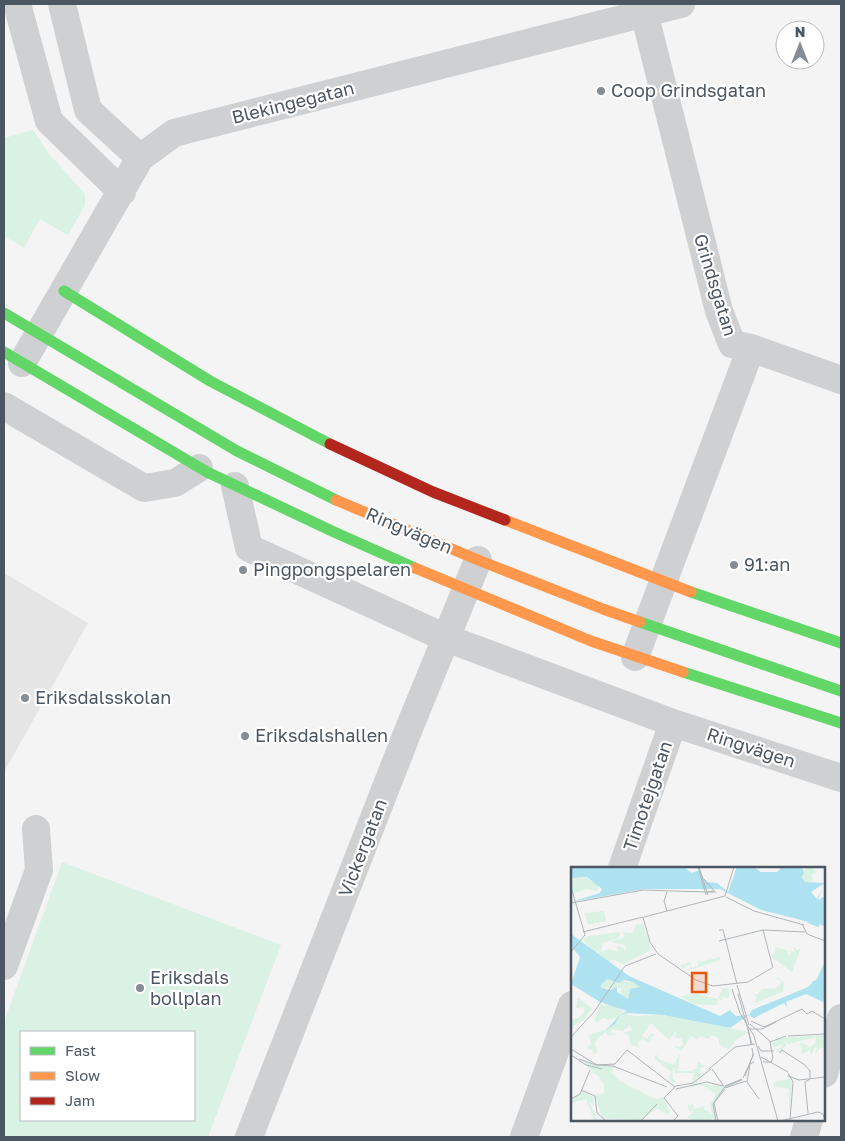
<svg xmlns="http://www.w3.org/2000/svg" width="845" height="1141" font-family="'Golos Text',sans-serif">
<rect width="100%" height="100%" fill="#f4f4f4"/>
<!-- education -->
<path fill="#e6e5e6" d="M4,573l84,50 -84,149z"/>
<!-- green -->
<path fill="#d9f2e3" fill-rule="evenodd" d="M33,130l17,25 35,39v11l-17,30 -28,-16 -16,29 -20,-12v-98z
M62,862l219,83 -73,192h-204v-115zM21,1032h173v88h-173z"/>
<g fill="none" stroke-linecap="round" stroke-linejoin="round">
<!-- street -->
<path stroke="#ced0d2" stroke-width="28" d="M17,4l32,117 73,71
M62,4l26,106 52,48
M751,348l90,32
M22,363l118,-205 34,-25 507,-129
M4,406l140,82 31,-5 24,-15
M235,486l14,62 197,90 227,85 168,55
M635,657l116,-309 -19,-4 -13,-33 -77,-307
M622,868l51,-145
M4,966l35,-96 -3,-41
M824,1074l17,-56
M249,1137l161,-411 68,-166
M524,1137l48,-132
M804,1137l5,-17"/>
<!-- fast -->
<path stroke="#63d668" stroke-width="11" d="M64,291l146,90 120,63
M4,313l233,138 99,49
M4,352l203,120 127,60 81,36
M691,592l150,51
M640,622l201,69
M683,672l158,51"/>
<!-- slow -->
<path stroke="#ff974d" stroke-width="11" d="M336,500l142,60 125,49 37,13
M505,520l186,72
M415,568l176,73 92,31"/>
<!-- jam -->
<path stroke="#b3261e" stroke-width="11" d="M330,444l103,48 72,28"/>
</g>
<!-- markers -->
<g fill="#868d94" stroke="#fff" stroke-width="2">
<circle cx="601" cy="91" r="5"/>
<circle cx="734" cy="565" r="5"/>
<circle cx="243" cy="570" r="5"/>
<circle cx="25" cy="698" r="5"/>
<circle cx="245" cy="736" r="5"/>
<circle cx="140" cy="988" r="5"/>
</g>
<g text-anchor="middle" stroke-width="4.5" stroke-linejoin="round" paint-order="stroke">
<!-- poi labels -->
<g font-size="18" fill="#4a5661" stroke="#fff" text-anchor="start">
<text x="611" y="97">Coop Grindsgatan</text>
<text x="744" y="571">91:an</text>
<text x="253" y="576">Pingpongspelaren</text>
<text x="35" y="704">Eriksdalsskolan</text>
<text x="255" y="742">Eriksdalshallen</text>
<text x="150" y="984">Eriksdals<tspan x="150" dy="21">bollplan</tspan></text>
</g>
<!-- street labels -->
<g font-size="18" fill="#4a5661" stroke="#fff">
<text transform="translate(293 103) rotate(-14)" y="6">Blekingegatan</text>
<text transform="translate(715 285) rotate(73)" y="6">Grindsgatan</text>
<text transform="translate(409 531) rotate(23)" y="6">Ringvägen</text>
<text transform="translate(751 748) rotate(18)" y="6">Ringvägen</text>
<text transform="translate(648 796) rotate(-71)" y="6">Timotejgatan</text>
<text transform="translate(363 848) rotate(-69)" y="6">Vickergatan</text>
</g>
</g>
<!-- overview -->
<g transform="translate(571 867)">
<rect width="254" height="254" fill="#f4f4f4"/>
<path d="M240,0l6,5 -6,3 3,6 -9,1 -4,-5 2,-7zM0,11h16l12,8 -2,5 -11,-2 -15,6zM33,44l2,10 -18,4 -3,-12zM72,56l3,11 -5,2 6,-1 4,15 -28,14 -8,-4 -7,1 -9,-7 1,-7 -4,6 -13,-13 5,-4 32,-4 -1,6 -16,5 -2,9 7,-3 10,2 -1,-4 3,-1 6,5 -1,-6 -14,-3 14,-5 -2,-5 10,1 3,-8zM204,80l12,3 2,6 2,-5 6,1 -3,-1v-4l3,3 4,-2 -9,24 -22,-16 5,-3zM128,90l1,5 20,-5v3l-28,9 1,3 -2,-3 -9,2 9,-3 -1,-4 -8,5 -2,-4 4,-1 6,-2 2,6 6,-2zM205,111h2l6,4 -1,10 -29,11 3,-6 -6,-5 6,3 5,-6 14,-1 6,-6zM36,112l28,4 5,4 -11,5v7l-8,-4v-7h-19l-2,-2zM152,121h6v10l-8,-1 2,3 -5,-1 -2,6 -23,-1 -13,-8 16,-2 22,5zM7,131l14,10 -8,12 -13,7v-7l7,-2 6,-6v-5l-8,1zM30,136l3,3 5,-3 12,6 2,4 12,3 27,-1 87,17 -13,8 -8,10 -9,-6v-6l-8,-3 -2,4 -9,-3 -3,4 -6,-4 -9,15 -9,-5 7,1 3,-4 -2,-5h-6l2,-8 -8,10 -18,-17 -9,13 5,3 4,-5 5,1 -5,2 -2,5 -7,-3 -5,4 3,5 -9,-3 -3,-10 -5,-2 9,-3 -2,-5 -7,6 -11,-2 -2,5 3,-1 3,1 -8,2 -2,-4 -8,6 -3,6 3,9 -5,1v-4l-6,-2 4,-4 -2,-9 16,-5 11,-9 -1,-4 -6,3 -6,-2 -6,5 -3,-3zM254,168v14l-4,-2 -6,7 2,-6 -2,-1 -4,9 -1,-6 -8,4 -2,-12 10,5 6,-5v-5l-28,7 -3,-3 1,4 -6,7h-3l7,-9 -10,5 -2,-4 9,-6zM109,186l-2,18h13l6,-3 1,-6 7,4 -5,2v6l10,-6 -18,15 2,-10h-19l-1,-7 -2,11 4,5 -4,1 -3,-4 2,-7 -17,-14 2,-4 4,6 14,5zM13,193l10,5 21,2 -4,5 9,9 36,18 7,-2 7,15 -2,3 -11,-7 -17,13 -38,-3 -7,-23 9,-2v-9l-7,-9 -5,-2 -3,3 4,-6 -5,-1zM140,203l-14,13 27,4 -11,17 3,17 -4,-4 -2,4h-19l-4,-4 7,-5 -5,-1 -2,-10 2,5 4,-3 1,6 12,-3 -3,2 9,7 -2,-11 11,-17 -5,7 -14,-9 -11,2zM216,208l3,3 1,4h1l-3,35v-28l-16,-3 1,-4 15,-3zM11,224l11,6 1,9 -5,-5 9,20 -4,-1 -8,-21 -15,4v-3z" fill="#d9f2e3"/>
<path d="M0,0h113l8,6 7,-3 7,12 11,1 11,9 9,-25h17l7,5h16l5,-5h19l3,7 -3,2 4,6 20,1 -14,9 6,7 5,-10 -4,11 7,-4v30l-64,-16 -41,-21h-76l-73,13 29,-9 2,-4 -15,-12 -16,1zM0,67l58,42 91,40 10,-6 6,6 13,-1 3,-5 56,-23 9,-8 8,-18v42l-19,-9 -20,8 1,5 -3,-4 -30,15 -5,-3 -19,13 -67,-13 -36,-2 -7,2 -5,9 -9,6 14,-15 7,-4 -27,-9 -29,-18 9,-27 -9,-11zM36,112l12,4 5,-3 9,2 7,5 -10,2 -2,10 -11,-7v-5l-7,3 -8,-2 -2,-2z" fill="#aee2f0" fill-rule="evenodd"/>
<path fill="none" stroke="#aee2f0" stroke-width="2.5" d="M57,0l14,21M168,0l-3,6 20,7M178,0l16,25 60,15M218,0l20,36M219,0l20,31 8,7M222,0l9,3 -2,7M0,3l17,-3M225,7l13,26 16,4M165,10l49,13 7,-6 -7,-17M234,53l-8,-3 1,-2 12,4M248,59l-10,-4 1,-2 15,-1M249,131l5,-21M248,132l-6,-16 12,-7"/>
<path fill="none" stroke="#b0b5b9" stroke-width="1" d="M127,0l8,28M128,0l9,28M133,12l12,14M0,20l14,48 -14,17M143,24l-8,1h8M96,25l-3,9 3,10M155,30l28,14 50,14M0,36l72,-13 63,2M73,50l81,-21 9,-29M231,57l5,10 18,7M148,63h4l14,54M192,63l10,38M12,65l60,-15 7,25 8,12 38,26 17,6 35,-4 24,-14M148,74l44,-11 42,2M166,118l12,40M161,122l8,24 14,23 24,85M167,127l14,50M180,154l13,6 38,-18 5,5 5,-3 13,8M179,157l21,18M217,169l37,-2M0,170l23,-25 31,-46 31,-12M180,177l-3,-15h14l14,-7M187,179l3,5h13M0,182l26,16 16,1 54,21M209,186l2,-3 23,15 5,6v7M0,188l15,10 16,4M190,190l27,15M8,192l17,6 19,-1 12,-14 48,37M183,195l-4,2 -3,18 12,17M192,195h8l2,-4 -3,-16 16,-6M138,202l26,-22 20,-3M141,202l13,19 21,-7M217,206l5,9 -3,39M174,209l8,-21 -1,-7M217,209l11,4 26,-3M172,211l11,-24M154,219l17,-7M154,220l17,-7M105,222l31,-7 16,4M10,223l14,6 2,17 9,8M0,232l9,-5 10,-24M237,246l-3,-31 5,-3M70,254l16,-17M102,254l5,-5 -14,-18 12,-12 17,-3 18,-14M145,254l-3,-17 11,-16M147,254l-4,-18 11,-14M209,254l38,-9 5,2 2,7"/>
<path fill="#e8590c" fill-opacity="0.15" stroke="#e8590c" stroke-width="2.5" d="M121,106h14v19h-14z"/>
<rect width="254" height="254" fill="none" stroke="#4a5661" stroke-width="2.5"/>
</g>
<!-- border -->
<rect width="845" height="1141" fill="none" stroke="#4a5661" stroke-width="10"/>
<!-- legend -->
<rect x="20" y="1031" width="175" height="90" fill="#ffffff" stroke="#b7bbc0"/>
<rect x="30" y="1047" width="25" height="8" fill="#63d668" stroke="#b7bbc0"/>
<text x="65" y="1056" font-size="15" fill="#4a5661">Fast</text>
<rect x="30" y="1072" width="25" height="8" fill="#ff974d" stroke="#b7bbc0"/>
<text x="65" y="1081" font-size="15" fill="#4a5661">Slow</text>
<rect x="30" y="1097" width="25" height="8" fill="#b3261e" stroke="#b7bbc0"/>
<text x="65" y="1106" font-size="15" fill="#4a5661">Jam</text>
<!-- north arrow -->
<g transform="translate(800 45)"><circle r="24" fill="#ffffff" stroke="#b7bbc0"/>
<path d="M0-4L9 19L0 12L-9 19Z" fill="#868d94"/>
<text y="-8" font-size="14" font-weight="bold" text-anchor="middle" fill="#4a5661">N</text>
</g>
</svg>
